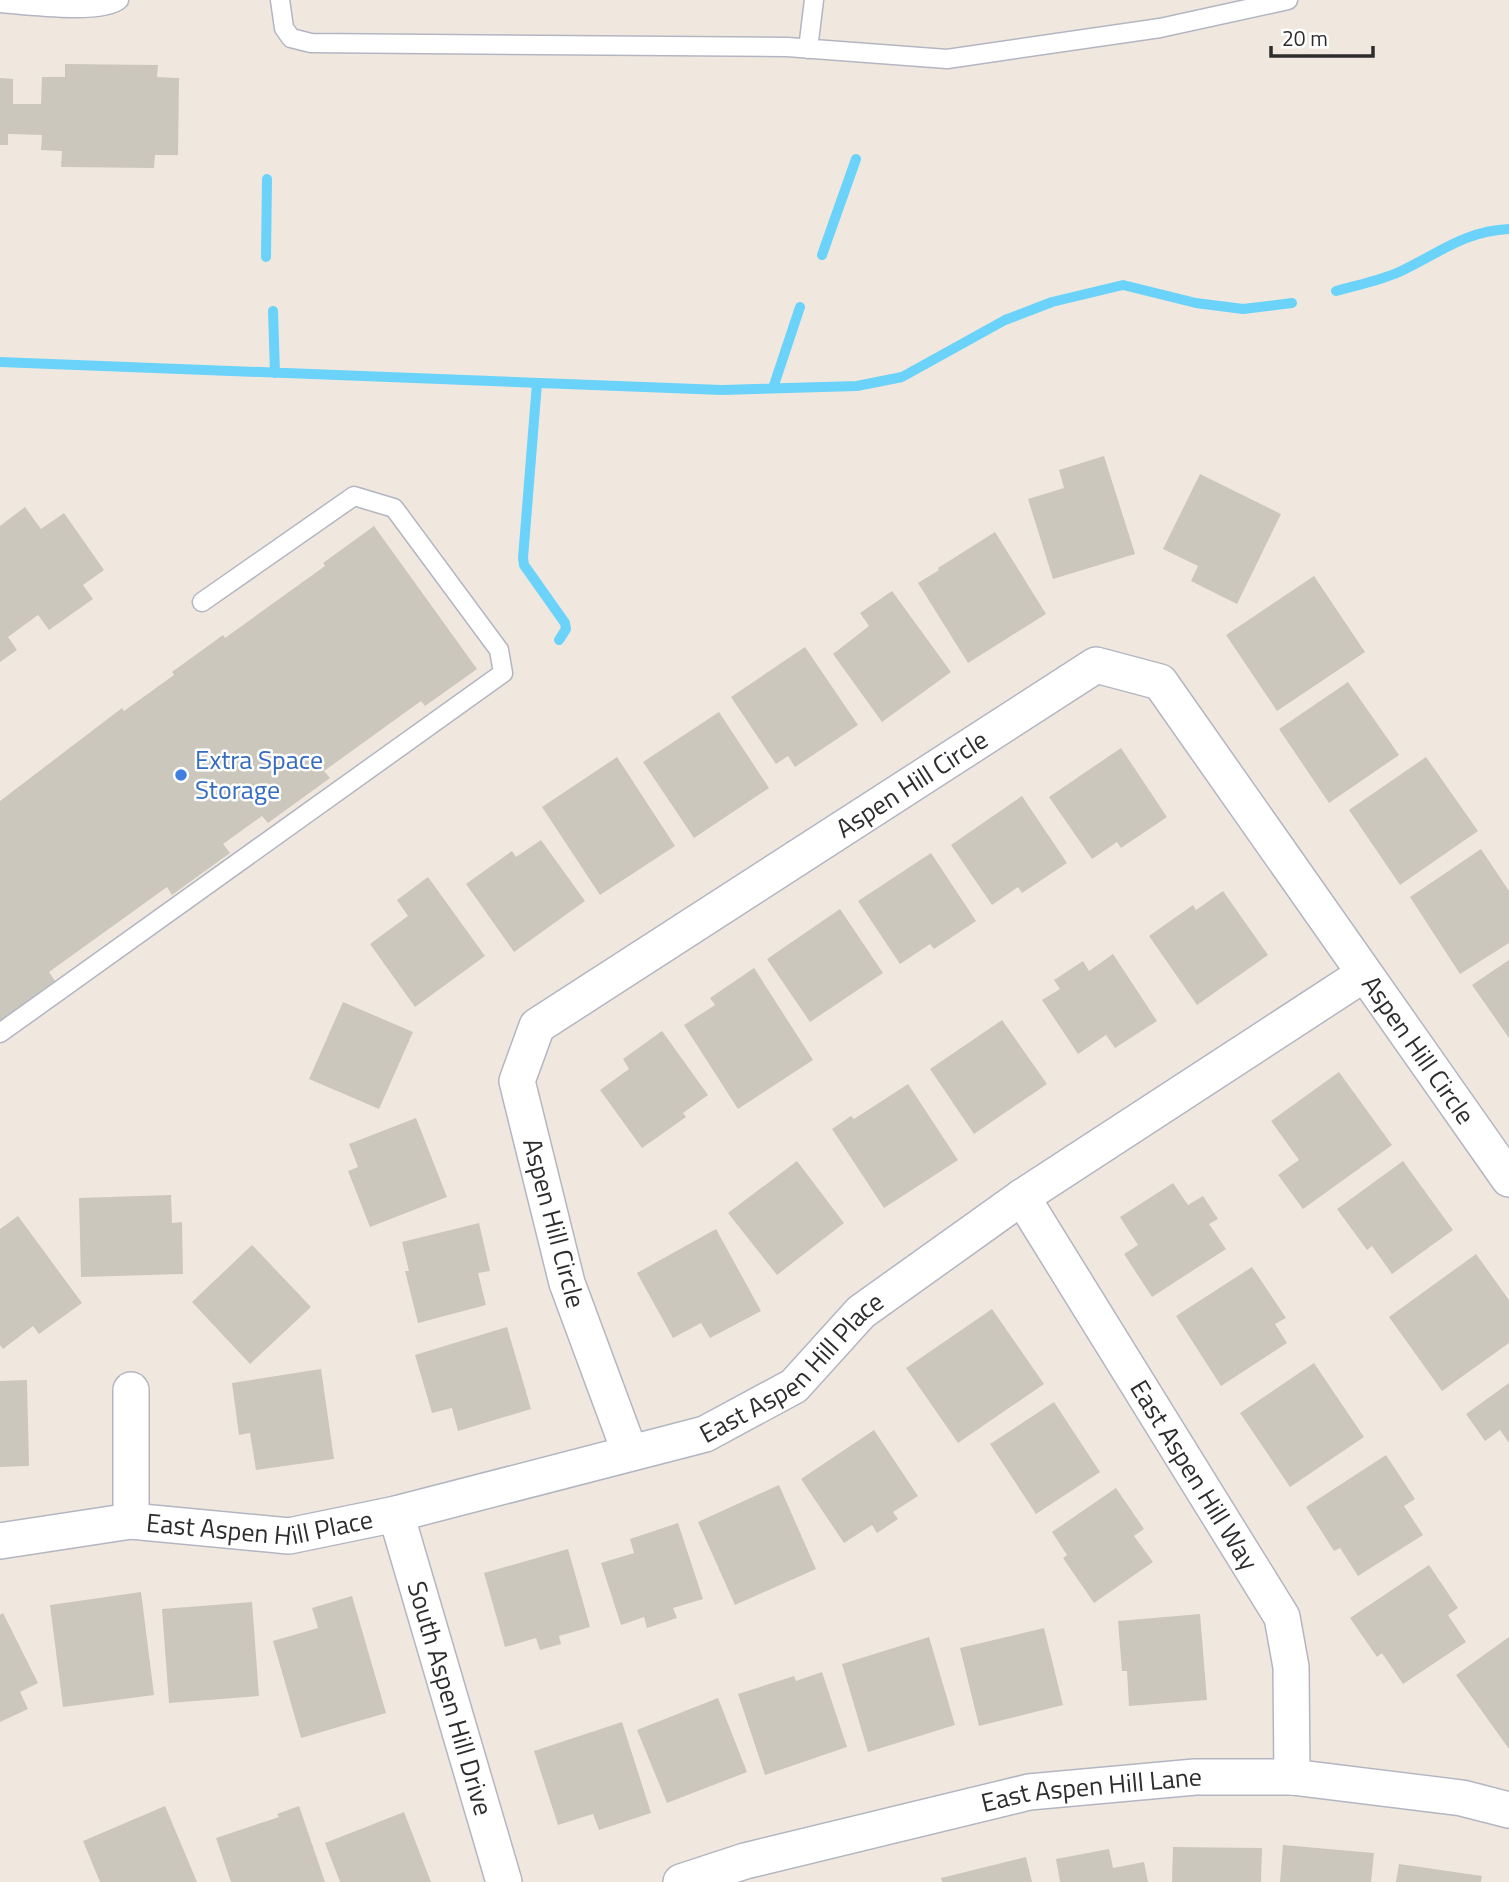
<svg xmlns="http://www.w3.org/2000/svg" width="1509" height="1882" font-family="'Titillium Web',sans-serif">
<rect width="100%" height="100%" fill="#f0e8df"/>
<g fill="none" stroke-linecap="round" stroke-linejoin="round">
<!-- stream -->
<path stroke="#6bd3f9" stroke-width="10" d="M822,255l34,-96
M266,257l1,-78
M1336,291c21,-6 43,-10 63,-19 39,-18 65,-41 110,-43
M273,311l2,62
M0,362l722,28 135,-4 45,-9 103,-57 47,-18 71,-17 73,18 47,6 49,-6
M537,383l-14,175 1,7 41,58 1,6 -7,11
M773,388l27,-81"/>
</g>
<!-- building -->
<path fill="#cbc7bd" d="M65,64l93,1 -1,12 22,1 -1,77h-23l-1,13 -93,-1 1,-16 -21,-1 1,-15 -34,-1v11h-8v-67l13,1v25h28l1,-27h23z
M1104,456l31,98 -82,25 -25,-80 36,-11 -5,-18z
M1200,474l81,40 -44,90 -46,-23 7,-15 -35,-17z
M25,507l16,22 23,-16 40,57 -21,15 10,14 -44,31 -11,-15 -30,22 9,13 -17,12v-136z
M374,526l103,143 -52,37 -4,-5 -97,70 6,7 -62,45 -6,-7 -39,28 7,9 -58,42 -5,-8 -118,85 6,9 -55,40v-220l122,-93 2,3 50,-36 -2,-3 51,-37 2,3 100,-72 -2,-3z
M995,532l51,82 -78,49 -50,-80 21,-13 -1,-2z
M1314,576l51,76 -88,59 -51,-76z
M892,591l59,81 -69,50 -49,-68 36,-28 -9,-13z
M805,647l53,78 -63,42 -7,-11 -12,8 -45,-67z
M1348,682l51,73 -70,48 -50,-74z
M719,712l50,76 -75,50 -51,-76z
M1121,748l46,69 -46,31 -4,-6 -25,17 -43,-62z
M617,757l58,89 -75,49 -58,-88z
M1426,757l52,74 -78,54 -51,-75z
M1022,796l45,67 -45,30 -4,-6 -26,18 -41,-60z
M541,840l44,61 -71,51 -48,-68 46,-33 4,6z
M1481,849l28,42v52l-49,31 -50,-77z
M931,853l45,68 -42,28 -4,-5 -30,20 -42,-63z
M428,877l57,79 -70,51 -45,-63 38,-28 -11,-16z
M1223,891l45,64 -71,50 -48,-69 44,-31 3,5z
M840,909l43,64 -73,49 -43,-63z
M1113,954l44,67 -42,27 -9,-13 -28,19 -36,-54 18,-11 -6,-9 29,-19 6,10z
M1509,960v78l-37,-53z
M754,968l59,92 -75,49 -54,-84 31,-20 -5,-7z
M343,1002l70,30 -34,77 -70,-30z
M1002,1020l45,64 -73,50 -44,-65z
M662,1031l46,64 -25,18 3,4 -44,31 -42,-58 29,-21 -6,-10z
M1339,1072l53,73 -89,64 -25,-34 21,-15 -28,-39z
M908,1084l50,76 -74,48 -52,-79 19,-13 3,3z
M416,1118l31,79 -77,30 -22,-56 10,-4 -9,-23z
M797,1161l47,62 -67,52 -49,-62z
M1403,1161l50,69 -61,44 -20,-28 -5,4 -30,-41z
M1173,1183l15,22 15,-9 15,23 -9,5 17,25 -74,48 -28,-43 14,-9 -18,-28z
M171,1195l1,28 10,-1 1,52 -102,3 -2,-79z
M18,1216l64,87 -43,31 -6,-8 -30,23 -3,-4v-116z
M479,1223l11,48 -12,2 8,32 -68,18 -13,-52h4l-7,-29z
M716,1229l45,82 -51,27 -9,-15 -28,15 -36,-65z
M252,1245l59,62 -61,57 -58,-62z
M1476,1254l33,46v43l-67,48 -53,-74z
M1252,1267l34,51 -11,6 12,19 -66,43 -45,-70z
M992,1309l52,75 -86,59 -52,-75z
M507,1327l24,82 -73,22 -6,-23 -20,5 -17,-58z
M1314,1363l50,74 -74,50 -50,-74z
M321,1369l13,90 -78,11 -6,-37 -11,2 -7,-52z
M27,1380l2,86 -29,1v-86z
M1509,1383v60l-9,-13 -15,11 -19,-27z
M1054,1402l46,70 -64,42 -46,-70z
M874,1430l44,66 -25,16 5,7 -21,14 -5,-8 -28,18 -43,-64z
M1386,1455l29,44 -11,7 19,29 -65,41 -18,-28 -6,3 -28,-44z
M779,1485l37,84 -81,36 -37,-83z
M1116,1488l28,41 -10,7 19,26 -59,41 -31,-45 4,-3 -15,-23z
M678,1523l25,76 -30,9 4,10 -30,10 -3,-11 -23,8 -20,-62 33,-10 -4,-14z
M568,1549l22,78 -31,9 2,8 -21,6 -4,-12 -31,9 -21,-74z
M1429,1565l29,43 -10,7 18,27 -63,42 -21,-31 -5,4 -27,-39z
M141,1592l13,103 -91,12 -13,-102z
M352,1596l34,117 -85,25 -28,-97 45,-13 -6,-20z
M252,1602l7,94 -90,7 -7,-94z
M3,1613l35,70 -18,9 8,17 -28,13v-107z
M1200,1614l7,86 -78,6 -2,-35h-5l-4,-50z
M1044,1628l19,77 -84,21 -19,-78z
M929,1637l26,88 -87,27 -26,-88z
M1509,1637v112l-53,-74z
M822,1672l25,75 -82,28 -27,-81 56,-18 2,5z
M718,1698l29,74 -80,31 -30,-73z
M622,1722l29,91 -52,17 -6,-16 -35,11 -24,-74z
M165,1806l32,76h-97l-17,-41z
M299,1806l26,76h-94l-15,-44 63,-21 -2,-3z
M404,1812l27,70h-91l-15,-39z
M1283,1845l91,8 -3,29h-91z
M1173,1847l89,1 -1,34h-89z
M1109,1849l4,19 31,-6 4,20h-88l-4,-23z
M1026,1857l6,25h-90l-1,-4z
M1399,1864l83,12 -1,6h-85z"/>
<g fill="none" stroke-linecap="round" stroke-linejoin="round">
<defs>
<path id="lane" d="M280,0l4,28 7,10 20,5 476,4 160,12 213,-31 128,-28
M0,3c25,2 102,12 119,-3
M808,49l6,-49
M0,1033l503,-360 -4,-23 -105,-142 -40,-12 -152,106"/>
<g id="street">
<path id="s1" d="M1022,1197l260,420 9,50 1,110"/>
<path d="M131,1390v131"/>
<path id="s2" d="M630,1453l-63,-170 -50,-202 20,-55 559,-361 64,17 349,497"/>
<path id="s3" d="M396,1514l108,368"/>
<path id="s4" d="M0,1541l131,-20 158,15 107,-22 309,-80 89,-48 67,-74 161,-115 342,-223"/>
<path id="s5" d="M681,1882l64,-21 284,-69 166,-15h97l170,21 47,12"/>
</g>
</defs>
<!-- lane casing -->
<use href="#lane" stroke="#b3b6c2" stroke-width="21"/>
<!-- street casing -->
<use href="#street" stroke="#b3b6c2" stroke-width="38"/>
<!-- lane -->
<use href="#lane" stroke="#fff" stroke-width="18"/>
<!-- street -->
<use href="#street" stroke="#fff" stroke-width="35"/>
</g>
<!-- markers -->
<circle fill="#3f7fe0" stroke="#fff" stroke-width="2.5" cx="181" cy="775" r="7"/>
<g text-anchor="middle" stroke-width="5" stroke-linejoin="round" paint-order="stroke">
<!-- shop labels -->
<g font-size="26" fill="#366cbe" stroke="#fff" text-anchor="start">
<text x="195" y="769">Extra Space<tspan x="195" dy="30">Storage</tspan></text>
</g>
<!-- street labels -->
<g font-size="26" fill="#2d2d2d" stroke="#fff">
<text dy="9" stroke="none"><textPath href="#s2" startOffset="894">Aspen Hill Circle</textPath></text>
<text dy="9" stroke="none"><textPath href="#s2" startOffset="1629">Aspen Hill Circle</textPath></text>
<text transform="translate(554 1223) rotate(75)" y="9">Aspen Hill Circle</text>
<text dy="9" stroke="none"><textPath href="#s4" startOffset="830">East Aspen Hill Place</textPath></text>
<text dy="9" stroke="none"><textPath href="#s1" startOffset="327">East Aspen Hill Way</textPath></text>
<text dy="9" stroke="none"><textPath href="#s4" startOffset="262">East Aspen Hill Place</textPath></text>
<text dy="9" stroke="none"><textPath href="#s3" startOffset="192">South Aspen Hill Drive</textPath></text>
<text dy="9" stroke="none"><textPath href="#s5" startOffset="422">East Aspen Hill Lane</textPath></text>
</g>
</g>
<!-- scale -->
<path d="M1271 46v10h102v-10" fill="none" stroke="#2d2d2d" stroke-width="3.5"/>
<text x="1282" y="46" font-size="21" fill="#2d2d2d" stroke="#ffffff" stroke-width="5" paint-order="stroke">20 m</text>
</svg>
